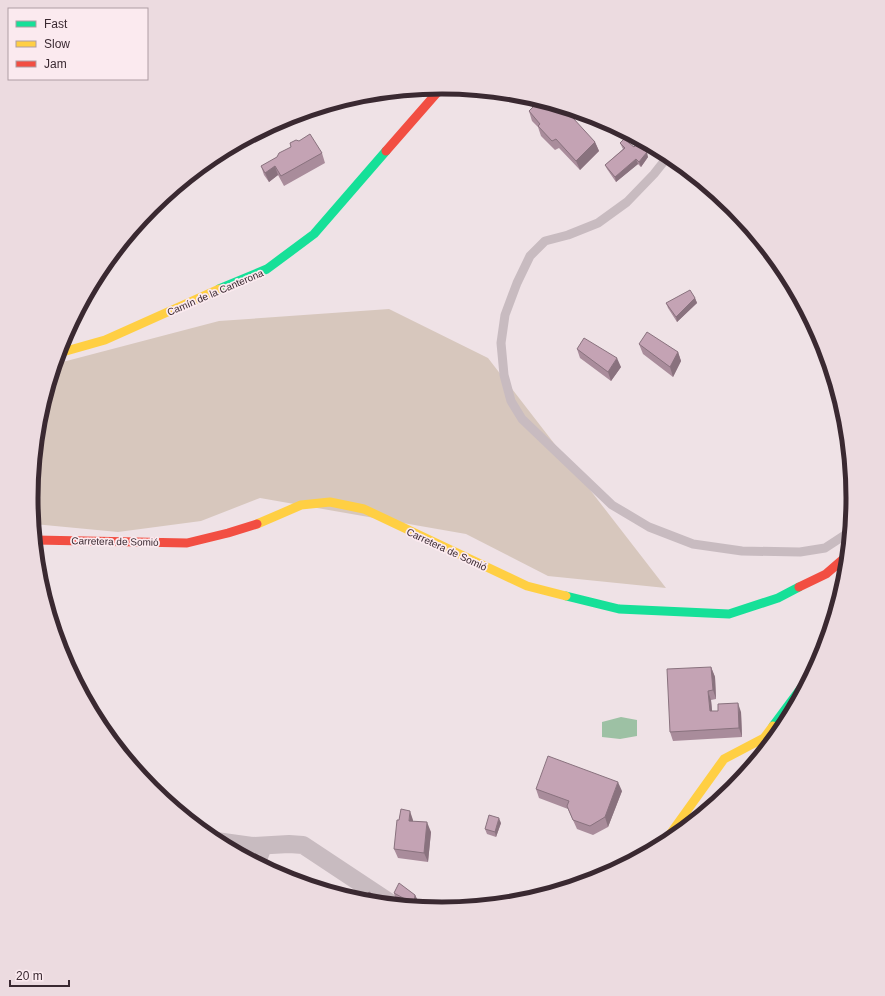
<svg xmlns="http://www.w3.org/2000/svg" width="885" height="996" font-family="Helvetica,sans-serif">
<rect width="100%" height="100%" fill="#efe2e6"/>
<!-- green -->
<path fill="#d7c7bd" d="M389,309l99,49 178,230 -118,-12 -82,-42 -206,-36 -59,23 -83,11 -84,-8 -3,-26 8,-80 16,-54 164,-43z"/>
<!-- water -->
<path fill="#9dc1a4" d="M621,717l16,3v16l-17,3 -18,-2v-15z"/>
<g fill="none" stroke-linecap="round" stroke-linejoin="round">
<!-- lane -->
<path stroke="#c8bbc0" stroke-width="9" d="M669,155l-15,19 -27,28 -29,21 -30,12 -23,6 -15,15 -13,27 -12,32 -4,28 3,32 7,26 11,18 90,86 37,22 44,17 49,7 58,1 25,-4 26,-17
M261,865l7,-20"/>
<!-- street -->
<path stroke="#c8bbc0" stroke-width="18" d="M216,841l36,5 37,-2 14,1 89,59"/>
<!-- fast -->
<path stroke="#16e098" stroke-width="9" d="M219,289l48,-20 47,-35 72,-83
M566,596l53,13 110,5 49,-16 21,-11
M773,726l43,-58"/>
<!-- slow -->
<path stroke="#ffcf43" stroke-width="9" d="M59,353l46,-13 114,-51
M257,524l44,-19 29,-3 34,7 163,77 39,10
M663,844l61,-85 40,-21 9,-12"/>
<!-- jam -->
<path stroke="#f24e42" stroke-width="9" d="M386,151l56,-64
M35,540l152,3 41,-10 29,-9
M799,587l27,-13 22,-19"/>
</g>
<!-- wall -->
<path fill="#a98c9b" d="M529,111l66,31 4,9 -19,19 -21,-22 -4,2 -14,-14 -3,-9 -6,-6z
M620,143l14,4 14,10 -7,10 -3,-3 -22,18 -9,-13 -2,-4 18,-16z
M322,153l3,10 -41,23 -6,-11 -9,7 -5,-7 -3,-9z
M695,298l2,5 -20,19 -9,-14 -2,-5z
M639,344l39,8 3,9 -8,16 -30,-23z
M577,349l44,18 -10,14 -31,-23z
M839,394l7,23 -12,-11 -1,-4z
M711,667l4,10 1,22 -5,1 1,11 29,1 1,25 -69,4 -3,-9z
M536,789l86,2 -14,36 -15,8 -16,-6 -9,-20 -29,-11z
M399,820h14v2l18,10 -3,30 -30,-4 -4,-9z
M501,823l-5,14 -9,-3 -2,-5z
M394,893l21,2 2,4 -1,8 -5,-1 -16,-9z"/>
<!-- shaded-wall -->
<path fill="#89727e" d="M595,142l4,9 -19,19 -4,-9z
M647,152l1,5 -7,10 -2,-5z
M636,159l2,5 -22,18 -1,-5z
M275,166l3,9 -9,7 -4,-9z
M695,298l2,5 -20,19 -1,-5z
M678,352l3,9 -8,16 -3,-10z
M617,358l4,9 -10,14 -3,-9z
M711,667l4,10 1,22 -3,-9z
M708,691l3,9 2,20 -3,-9z
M738,703l3,9 1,25 -3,-9z
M618,782l4,9 -14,36 -3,-10z
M410,811l3,9 -1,10 -3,-9z
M499,818l2,5 -5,14 -1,-5z
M427,822l4,10 -3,30 -4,-9z
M415,895l2,4 -1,8h-1l-1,-3z"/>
<!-- building -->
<path fill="#c4a3b4" stroke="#89727e" d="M540,100l22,6 33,36 -19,19 -20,-22 -4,2 -14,-15 2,-2 -11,-13z
M310,134l12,19 -41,23 -6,-10 -10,7 -4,-7 16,-9 2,-4 12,-6 -1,-4 6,-3 3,1z
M624,139l10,8 2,-2 11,7 -8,10 -3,-3 -21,18 -10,-12 20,-17 -5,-5z
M690,290l5,8 -19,19 -10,-14z
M647,332l31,20 -8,15 -31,-23z
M584,338l33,20 -9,14 -31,-23z
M839,394l5,18 -11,-10z
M711,667l2,23 -5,1 2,20h8v-7l20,-1 1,25 -69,4 -3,-63z
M548,756l70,26 -13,35 -15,9 -17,-6 -6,-14 2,-5 -33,-12z
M401,809l9,2 -1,10 18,1 -3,31 -30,-4 3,-29h2z
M489,815l10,3 -4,14 -10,-3z
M399,883l16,12 -1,9 -20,-11z
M369,892l20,12 -25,-2z"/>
<g text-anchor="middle" stroke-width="3.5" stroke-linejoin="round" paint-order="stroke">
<!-- street labels -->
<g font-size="10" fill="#3a2931" stroke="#fbeaef">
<text transform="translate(215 292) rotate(-23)" y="4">Camín de la Canterona</text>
<text transform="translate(115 541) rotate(1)" y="4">Carretera de Somió</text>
<text transform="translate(447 549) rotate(25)" y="4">Carretera de Somió</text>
</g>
</g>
<!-- crop -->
<path d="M0 0H885V996H0ZM38 498a404 404 0 1 1 808 0a404 404 0 1 1-808 0Z" fill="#ecdbe0" fill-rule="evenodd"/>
<path fill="none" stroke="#3a2931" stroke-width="5" d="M38 498a404 404 0 1 1 808 0a404 404 0 1 1-808 0Z"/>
<!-- legend -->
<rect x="8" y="8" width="140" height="72" fill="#fbeaef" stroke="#ae9da3"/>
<rect x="16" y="21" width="20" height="6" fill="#16e098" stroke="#ae9da3"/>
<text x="44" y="28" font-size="12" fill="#3a2931">Fast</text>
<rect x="16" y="41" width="20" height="6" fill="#ffcf43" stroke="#ae9da3"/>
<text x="44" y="48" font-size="12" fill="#3a2931">Slow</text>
<rect x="16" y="61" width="20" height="6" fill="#f24e42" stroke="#ae9da3"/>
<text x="44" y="68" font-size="12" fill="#3a2931">Jam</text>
<!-- scale -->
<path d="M10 980v6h59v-6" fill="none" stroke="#3a2931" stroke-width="2"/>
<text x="16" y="980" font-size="12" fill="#3a2931" stroke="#fbeaef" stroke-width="3" paint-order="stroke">20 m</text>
</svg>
